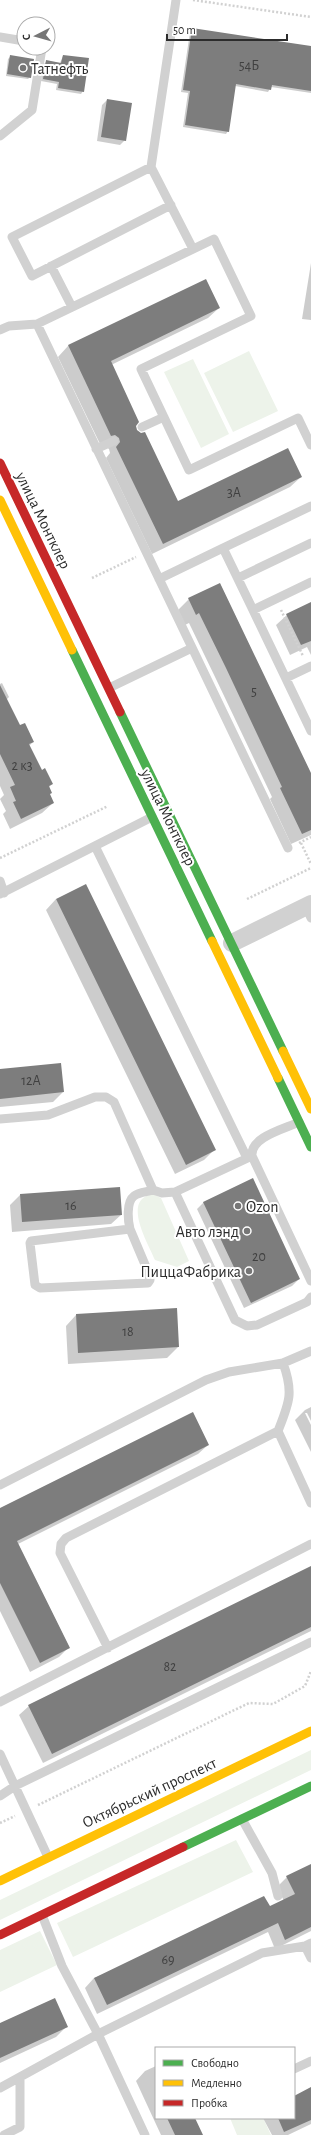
<svg xmlns="http://www.w3.org/2000/svg" width="311" height="2135" font-family="'Alegreya Sans',sans-serif">
<rect width="100%" height="100%" fill="#fff"/>
<!-- green -->
<path fill="#edf3ea" d="M249,351l29,60 -45,21 -29,-59z
M193,359l36,75 -28,14 -37,-76z
M153,1194l8,4 28,63 -12,6 -22,-7c-7,-17 -34,-61 -2,-66z
M311,1750v20l-311,150v-20z
M236,1840l17,32 -180,85 -16,-34z
M40,1931l17,34 -57,27v-42z
M230,2118h33l8,17h-34z"/>
<!-- shadow -->
<path fill="#0003" d="M193,29l118,18v46l-40,-6 -3,5 -33,-6 -7,45 -2,3 -43,-7 5,-34 -7,-1 9,-60z
M11,56l19,21 -2,2 -22,-3 2,-17z
M63,56l20,35 -2,3 -25,-4 1,-6 -16,-3 3,-17 2,-2 14,1z
M107,100l18,40 -5,5 -23,-4 5,-36z
M311,263v57l-9,-1z
M206,280l13,28 -11,10 -97,47 25,65 41,72 124,-25 -11,10 -138,67 -46,-96 4,-5 -1,-4 -5,-4 -3,1 -43,-89 10,-11z
M220,584l91,191v60l-20,9 -21,-45 2,-2 -56,-118 -27,-56 -4,2 -7,-15 11,-11z
M311,604v51l-4,-8 -17,8 -14,-30 11,-10z
M2,683l7,14 -3,3 13,26 14,16 -4,4 12,26 11,12 -3,3v8l4,8 -11,10 -32,16 -7,-15 3,-3 -6,-12 4,-4 -4,-9v-102z
M56,899l159,250 -11,11 -29,14 -129,-264z
M0,1070l63,22 -10,10 -53,5z
M20,1195l101,20 -10,9 -99,8 -2,-27z
M204,1202l95,77 -7,7 -48,22 -47,-99z
M176,1310l2,37 -11,11 -99,6 -2,-38 10,-11z
M311,1407v14l-4,-8h-2l6,12v27l-16,-32 10,-10z
M208,1445l-10,9 -180,90 51,103 -10,10 -29,15 -30,-61v-102z
M311,1567v64l-268,132 -24,-48 10,-9z
M311,1866v65l-36,18 -7,-17 -171,82 -12,-26 9,-10 190,-77 -7,-14 10,-10z
M0,2024l67,2 -11,11 -56,26z
M156,2066v52h38l8,17h-41l-25,-54 9,-10z
M311,2089v35l-23,11h-16l-9,-17h31v-21z"/>
<!-- building -->
<path fill="#7d7d7d" d="M192,28l119,18v45l-39,-6 -1,5 -35,-6 -7,48 -44,-7 5,-34 -7,-1z
M10,55l24,4 -3,19 -24,-4z
M63,55l26,3 -5,34 -26,-4 1,-6 -16,-3 3,-19 15,3z
M107,99l25,4 -6,38 -25,-4z
M206,279l14,29 -109,53 28,61 -3,4 1,4 4,3 4,-1 33,69 110,-53 14,29 -139,67 -47,-97 4,-5 -1,-4 -4,-3 -4,1 -43,-91z
M220,583l91,190v57l-9,4 -22,-46 2,-1 -56,-119 -27,-55 -3,2 -8,-17z
M311,602v39l-10,4 -15,-31z
M0,685l20,40 5,-2 9,19 -5,2 13,26 3,-2 8,16 -4,2 3,7 -2,1 4,9 -33,16 -8,-17 3,-1 -6,-14 5,-2 -15,-31z
M86,884l130,266 -30,15 -130,-266z
M61,1063l3,29 -64,7v-30z
M253,1178l47,101 -49,24 -48,-101z
M120,1187l2,28 -100,7 -2,-28z
M177,1308l2,39 -101,6 -2,-39z
M193,1412l16,33 -192,96 53,107 -30,15 -40,-80v-75z
M311,1566v61l-259,127 -24,-49z
M311,1864v63l-26,13 -7,-17 -171,82 -13,-27 170,-82 6,10 25,-12 -9,-18z
M55,1998l13,29 -68,31v-35z
M311,2087v33l-27,12 -6,-14h16v-22z
M167,2118h28l8,17h-28z"/>
<g fill="none" stroke-linecap="round" stroke-linejoin="round">
<!-- path -->
<path stroke="#d1d1d1" stroke-width="2.5" stroke-dasharray="2 2" stroke-linecap="butt" d="M193,0l118,17
M92,578l44,-21
M281,610l22,46
M299,843l12,-6
M301,843l10,21
M0,858l108,-52
M247,899l64,-31
M38,1805l211,-102 24,1 32,-18 6,-15
M0,1823l15,-7"/>
<!-- lane -->
<path stroke="#d1d1d1" stroke-width="9" d="M0,37l24,4
M0,136l32,-26 10,-62
M151,167l25,-167
M171,205l-139,71 -20,-39 139,-70 42,82
M51,266l21,41
M37,324l251,524
M0,330l9,-4 28,-2 177,-85 37,77 -110,53 48,101 109,-52 13,27
M142,427l22,-10
M96,449l18,-8
M223,548l88,-42
M238,578l73,-35
M159,579l64,-31 30,62
M311,582l-58,28 58,121
M286,678l25,-12
M109,688l83,-40
M95,846l152,312
M0,881l4,12
M0,894l152,-77
M306,907l5,11
M0,1119l48,-4 47,-18h11l8,5 39,88 9,3 13,-1 77,-36
M299,1122c-15,7 -49,15 -47,34l59,125
M175,1192l60,128 12,6 10,-1 50,-23 4,-5
M130,1229l19,45 1,6 -2,3 -108,5 -5,-3 -5,-42 1,-2 99,-12c-2,-8 -4,-27 4,-33 5,-4 13,-4 19,-6
M311,1351l-28,12c11,30 6,40 -5,68l33,72
M0,1485l206,-105 23,-8 54,-9
M108,1648l-48,-95 1,-9 5,-6 212,-107
M0,1702l311,-158
M0,1754l48,103
M0,1796l15,-10 296,-144
M242,1819l30,54 6,23
M305,1946l6,12
M294,2069l17,-8
M0,2088l98,-54 -36,-68 -20,-51
M4,2135l16,-8v-49
M145,2135l-47,-101 164,-81 43,-7 6,-3"/>
<!-- street -->
<path stroke="#d1d1d1" stroke-width="18" d="M232,943l79,-39"/>
<!-- fast -->
<path stroke="#4caf50" stroke-width="9" d="M72,650l140,291
M120,712l163,339
M278,1078l33,69
M183,1847l128,-61"/>
<!-- slow -->
<path stroke="#ffc107" stroke-width="9" d="M0,500l72,150
M212,941l66,137
M283,1051l28,58
M0,1881l311,-150"/>
<!-- jam -->
<path stroke="#c62828" stroke-width="9" d="M0,463l120,249
M0,1935l183,-88"/>
</g>
<!-- markers -->
<g fill="#767676" stroke="#fff" stroke-width="1.5">
<circle cx="23" cy="68" r="4"/>
<circle cx="238" cy="1206" r="4"/>
<circle cx="247" cy="1231" r="4"/>
<circle cx="249" cy="1271" r="4"/>
</g>
<g text-anchor="middle" stroke-width="4" stroke-linejoin="round" paint-order="stroke">
<!-- number labels -->
<g font-size="14" fill="#404040">
<text x="249" y="70">54Б</text>
<text x="234" y="497">3А</text>
<text x="254" y="696">5</text>
<text x="22" y="770">2 к3</text>
<text x="31" y="1085">12А</text>
<text x="71" y="1210">16</text>
<text x="259" y="1261">20</text>
<text x="128" y="1336">18</text>
<text x="170" y="1671">82</text>
<text x="168" y="1964">69</text>
</g>
<!-- poi labels -->
<g font-size="16" fill="#2c2c2c" stroke="#fff" text-anchor="start">
<text x="31" y="74">Татнефть</text>
<text x="246" y="1212">Ozon</text>
<text x="239" y="1237" text-anchor="end">Авто лэнд</text>
<text x="241" y="1277" text-anchor="end">ПиццаФабрика</text>
</g>
<!-- street labels -->
<g font-size="16" fill="#2c2c2c" stroke="#fff">
<text transform="translate(44 520) rotate(64)" y="6">улица Монтклер</text>
<text transform="translate(169 817) rotate(64)" y="6">улица Монтклер</text>
<text transform="translate(149 1792) rotate(-25)" y="6">Октябрьский проспект</text>
</g>
</g>
<!-- legend -->
<rect x="155" y="2047" width="140" height="72" fill="#ffffff" stroke="#ababab"/>
<rect x="163" y="2060" width="20" height="6" fill="#4caf50" stroke="#ababab"/>
<text x="191" y="2067" font-size="12" fill="#2c2c2c">Свободно</text>
<rect x="163" y="2080" width="20" height="6" fill="#ffc107" stroke="#ababab"/>
<text x="191" y="2087" font-size="12" fill="#2c2c2c">Медленно</text>
<rect x="163" y="2100" width="20" height="6" fill="#c62828" stroke="#ababab"/>
<text x="191" y="2107" font-size="12" fill="#2c2c2c">Пробка</text>
<!-- north arrow -->
<g transform="translate(36 36) rotate(264)"><circle r="19" fill="#ffffff" stroke="#ababab"/>
<path d="M0-3L7 15L0 10L-7 15Z" fill="#767676"/>
<text y="-6" font-size="11" font-weight="bold" text-anchor="middle" fill="#2c2c2c">С</text>
</g>
<!-- scale -->
<path d="M167 34v6h120v-6" fill="none" stroke="#2c2c2c" stroke-width="2"/>
<text x="173" y="34" font-size="12" fill="#2c2c2c" stroke="#ffffff" stroke-width="3" paint-order="stroke">50 m</text>
</svg>
